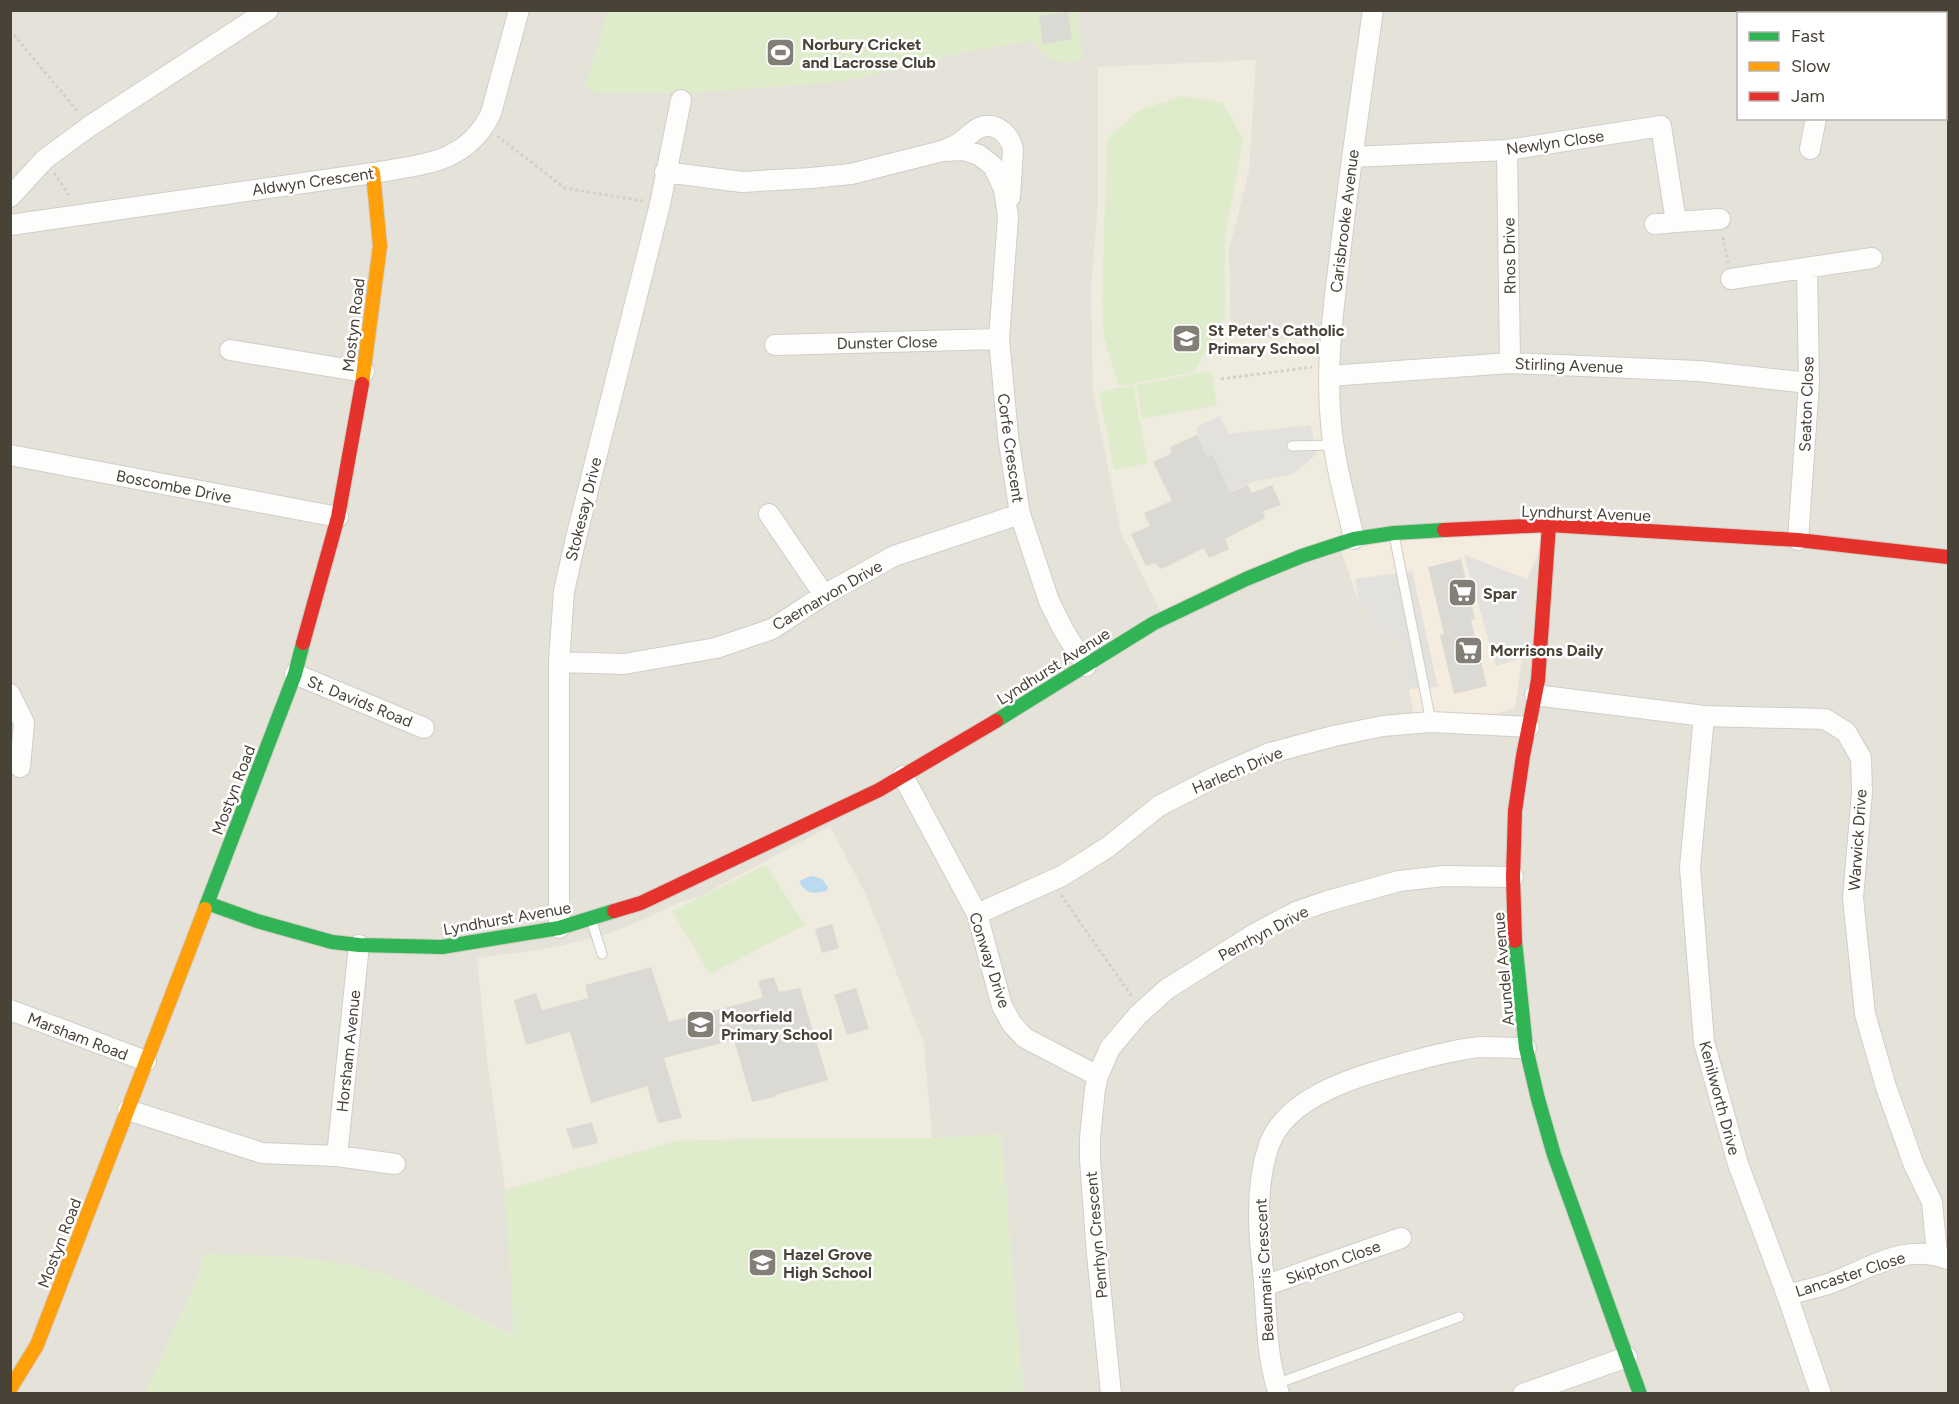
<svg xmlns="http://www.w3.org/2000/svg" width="1959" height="1404" font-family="Figtree,sans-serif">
<rect width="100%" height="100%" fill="#f1f0ec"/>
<!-- residential -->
<path fill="#e5e2d9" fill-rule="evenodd" d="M11,11h1937v1382h-1937zM1738,14h208v104h-208z"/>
<!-- commercial -->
<path fill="#f4ecdf" d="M1549,525l-22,55 -5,78 -7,50 -24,7 -55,-1 -22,3 -13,-77 -19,-10 -23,-27 -20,-59z"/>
<!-- education -->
<path fill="#efebde" d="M1256,60l-7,110 -20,81 2,85 100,5 -2,24 25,174 -190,79 -43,-85 -28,-141 -2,-102 7,-87v-136z
M830,826l37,71 57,147 8,94 69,-4 22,259 -878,1 54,-119 5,-22 103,7 46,6 24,6 27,11 110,52 -6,-126 -21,-150 -10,-101 74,-10 54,-13 42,-17 30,-15 24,-7z"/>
<!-- green -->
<path fill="#deeccc" d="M608,11h470l5,49c-14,3 -30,4 -41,-8 -4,-4 -5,-8 -9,-11l-46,7 -68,14 -45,13 -39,7 -142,11h-96l-7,-5 -5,-1z
M1182,96l40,6 21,37 -18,99v79l-31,55 -75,14 -15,-49 -2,-34 5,-164 33,-29z
M1211,371l6,34 -75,14 -6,-34z
M1133,385l15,78 -34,7 -15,-78z
M766,865l39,60 -95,49 -38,-63z
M1001,1134l22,259h-878l54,-118 5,-22c53,3 124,2 173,19 47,16 92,43 137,64l-9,-146 171,-49 104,-3h152z"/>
<!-- parking -->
<path fill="#e3e1dd" d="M1220,416l9,18 82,-9 5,30 -24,19 -40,8 -22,11 -17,-38 -6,2 -10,-22v-8z
M1464,555l63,24 -5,79 -26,8z
M1412,571l26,116 -29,2 -8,-49 -19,-10 -23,-27 -4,-24z"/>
<!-- water -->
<path fill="#bcdaef" d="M813,876l9,3 6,8 -1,4c-14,2 -19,5 -28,-9l8,-5z"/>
<!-- building -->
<path fill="#dbd9d4" d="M1068,12l4,27 -29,5 -4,-28z
M1197,435l10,22 6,-2 17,38 18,-8 4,8 20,-8 9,20 -18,6 2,7 -40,21 4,10 -20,9 -5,-10 -43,21 -6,-6 -9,3 -15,-32 19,-8 -6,-13 28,-12 -19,-39 19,-9 -2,-6z
M1461,559l14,60 -4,1 16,66 -33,8 -14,-59 4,-1 -16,-67z
M832,924l7,24 -17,5 -7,-24z
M651,967l18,55 94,-24 -5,-17 16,-4 5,15 21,-4 28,92 -53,15v2l-23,5 -18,-62 -70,18 18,60 -24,5 -11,-37 -56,17 -21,-71 -44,13 -12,-45 22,-7 6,17 46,-12 -3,-13z
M856,988l13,41 -22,6 -13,-40z
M592,1122l6,21 -25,6 -7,-20z"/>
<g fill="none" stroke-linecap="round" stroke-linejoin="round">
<defs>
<path id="lane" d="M1292,446l42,-1
M1394,535l37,187
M591,919l11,35
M1276,1384l183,-67"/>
<path id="street" d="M1946,90l2,-1
M1810,149l6,-31
M945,150c6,-3 12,-5 17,-9 5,-4 10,-9 15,-12 17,-9 32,4 36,20l-3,48
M1507,150l3,213
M1352,157l155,-7 154,-24 15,96 44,-3
M665,172l77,10 69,-4 40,-4 91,-23 22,-1 15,5 14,11 11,23 4,28 -9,122 9,97 12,78 29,87 15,30 22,35
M10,197l35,-38 45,-33 178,-116
M1655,224l21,-2
M10,225l363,-52c22,-4 62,-8 81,-20 16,-8 30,-24 37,-40l28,-103
M1731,279l141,-21
M775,345l224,-6
M230,350l134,22
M1329,376l181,-13 189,8 110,12
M10,455l328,62
M769,514l55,81
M1354,539c-8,-38 -20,-77 -23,-116 -6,-59 3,-119 10,-177 9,-79 21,-157 32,-236
M1798,540l11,-157 -2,-115
M559,662l65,2 92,-16 56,-19 52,-34 70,-39 126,-42
M295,674l129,54
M10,694l14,29 -4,44
M1535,695l169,21 121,3 21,13 15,26 1,34 -9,106 12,116 21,73 28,78 18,37 5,53
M1704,716l-14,152 14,174 34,122 49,131 34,99
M903,776l74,138 25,92 10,18 13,14 73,38
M977,914l85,-38 46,-29 51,-41 56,-29 55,-24 64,-17 49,-10 48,-4 98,5
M559,928v-266l5,-71 12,-53 84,-334 21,-104
M10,1010l136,51
M128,1110l134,43 75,3 58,8
M337,1156l22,-211
M1264,1286l137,-48
M1787,1295c14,-4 28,-7 41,-11 41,-14 74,-42 120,-25
M1111,1394l-14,-140 -7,-94v-22l5,-49 3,-13 12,-28 28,-33 29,-26 89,-56 40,-21 32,-11 71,-20 45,-5 69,1
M1279,1394c-13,-38 -12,-74 -15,-113 -5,-45 -10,-92 5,-136 19,-52 97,-71 144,-84 22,-6 45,-12 67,-14 16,0 31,1 46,1
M1523,1394l104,-37"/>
<path id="fast" d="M996,721l158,-98 92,-44 56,-23 52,-17 40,-6 50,-3
M207,903l50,18 75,21 27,3 83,2 117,-19 55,-17
M205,909l90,-235 8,-31
M1515,941l11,107 12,51 16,56 86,239"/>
<path id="slow" d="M362,384l18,-138 -7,-73
M10,1389l27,-44 168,-436"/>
<path id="jam" d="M1444,530l105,-5 249,15 150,17
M303,643l35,-126 24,-133
M614,911l27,-8 238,-113 117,-69
M1515,941l-2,-64 2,-66 8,-55 15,-76 11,-155"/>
</defs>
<!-- lane casing -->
<use href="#lane" stroke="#cfcec9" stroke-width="11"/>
<!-- street casing -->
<use href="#street" stroke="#cfcec9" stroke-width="22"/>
<!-- fast casing -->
<use href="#fast" stroke="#d1cdc3" stroke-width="16"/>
<!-- slow casing -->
<use href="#slow" stroke="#d1cdc3" stroke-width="16"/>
<!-- jam casing -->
<use href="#jam" stroke="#d1cdc3" stroke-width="16"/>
<!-- path -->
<path stroke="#d2d0ca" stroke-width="3" stroke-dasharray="3 3" stroke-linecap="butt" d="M10,30l68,82
M497,136l68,52 78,13
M54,173l17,25
M1723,237l5,26
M1221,379l91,-12
M1061,895l72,103"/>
<!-- lane -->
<use href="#lane" stroke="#fdfdfc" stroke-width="9"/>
<!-- street -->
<use href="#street" stroke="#fdfdfc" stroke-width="20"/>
<!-- fast -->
<use href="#fast" stroke="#30b455" stroke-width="14"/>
<!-- slow -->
<use href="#slow" stroke="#ff9f0a" stroke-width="14"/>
<!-- jam -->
<use href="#jam" stroke="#e5322d" stroke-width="14"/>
</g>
<!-- icons -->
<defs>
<symbol id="stadium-square" viewBox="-11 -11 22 22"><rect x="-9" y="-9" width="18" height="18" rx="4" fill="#837f76" stroke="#fff"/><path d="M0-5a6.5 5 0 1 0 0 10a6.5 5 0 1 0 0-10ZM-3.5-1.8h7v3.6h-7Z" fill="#fff"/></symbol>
<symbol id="school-square" viewBox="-11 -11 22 22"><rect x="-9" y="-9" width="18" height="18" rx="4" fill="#837f76" stroke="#fff"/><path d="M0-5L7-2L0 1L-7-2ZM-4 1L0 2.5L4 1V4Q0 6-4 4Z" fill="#fff"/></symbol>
<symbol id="supermarket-square" viewBox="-11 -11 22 22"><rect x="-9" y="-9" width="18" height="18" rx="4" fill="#837f76" stroke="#fff"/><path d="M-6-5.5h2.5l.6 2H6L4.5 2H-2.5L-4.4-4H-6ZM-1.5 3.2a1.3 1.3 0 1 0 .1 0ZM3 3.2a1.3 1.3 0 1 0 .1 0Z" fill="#fff"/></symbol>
</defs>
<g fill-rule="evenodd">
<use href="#stadium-square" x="764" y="36" width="33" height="33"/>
<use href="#school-square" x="1170" y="322" width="33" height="33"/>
<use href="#supermarket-square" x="1446" y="576" width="33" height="33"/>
<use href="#supermarket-square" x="1452" y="634" width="33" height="33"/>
<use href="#school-square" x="684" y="1008" width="33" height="33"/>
<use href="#school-square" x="746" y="1246" width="33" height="33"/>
</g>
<g text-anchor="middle" stroke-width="5" stroke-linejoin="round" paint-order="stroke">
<!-- poi labels -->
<g font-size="16" font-weight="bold" fill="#484237" stroke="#fff" text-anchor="start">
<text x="802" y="50">Norbury Cricket<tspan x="802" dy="18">and Lacrosse Club</tspan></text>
<text x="1208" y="336">St Peter's Catholic<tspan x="1208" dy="18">Primary School</tspan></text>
<text x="1483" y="599">Spar</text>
<text x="1490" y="656">Morrisons Daily</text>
<text x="721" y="1022">Moorfield<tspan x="721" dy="18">Primary School</tspan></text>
<text x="783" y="1260">Hazel Grove<tspan x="783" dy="18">High School</tspan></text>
</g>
<!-- street labels -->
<g font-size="16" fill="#484237" stroke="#fff">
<text transform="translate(1555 142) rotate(-8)" y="6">Newlyn Close</text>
<text transform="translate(313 181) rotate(-8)" y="6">Aldwyn Crescent</text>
<text transform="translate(1344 221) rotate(-83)" y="6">Carisbrooke Avenue</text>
<text transform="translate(1509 256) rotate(-91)" y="6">Rhos Drive</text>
<text transform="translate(353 325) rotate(-83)" y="6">Mostyn Road</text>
<text transform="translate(887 342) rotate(-1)" y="6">Dunster Close</text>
<text transform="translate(1569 365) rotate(2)" y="6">Stirling Avenue</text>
<text transform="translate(1806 404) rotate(-88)" y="6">Seaton Close</text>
<text transform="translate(1011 448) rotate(82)" y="6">Corfe Crescent</text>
<text transform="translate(174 486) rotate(11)" y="6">Boscombe Drive</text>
<text transform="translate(583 509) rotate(-76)" y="6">Stokesay Drive</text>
<text transform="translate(1586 513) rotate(2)" y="6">Lyndhurst Avenue</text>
<text transform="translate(827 595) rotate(-30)" y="6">Caernarvon Drive</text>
<text transform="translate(1053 666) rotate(-32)" y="6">Lyndhurst Avenue</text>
<text transform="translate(360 701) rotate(22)" y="6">St. Davids Road</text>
<text transform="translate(1237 770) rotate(-23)" y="6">Harlech Drive</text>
<text transform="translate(233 790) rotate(-69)" y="6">Mostyn Road</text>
<text transform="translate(1857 840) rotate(-86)" y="6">Warwick Drive</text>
<text transform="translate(507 918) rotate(-10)" y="6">Lyndhurst Avenue</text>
<text transform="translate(1263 933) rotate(-28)" y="6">Penrhyn Drive</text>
<text transform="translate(990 960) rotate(72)" y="6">Conway Drive</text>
<text transform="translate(1503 969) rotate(-95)" y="6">Arundel Avenue</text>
<text transform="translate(78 1036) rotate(21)" y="6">Marsham Road</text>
<text transform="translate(348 1051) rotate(-84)" y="6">Horsham Avenue</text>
<text transform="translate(1720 1098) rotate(75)" y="6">Kenilworth Drive</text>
<text transform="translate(1096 1235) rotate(-95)" y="6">Penrhyn Crescent</text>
<text transform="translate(59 1243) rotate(-69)" y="6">Mostyn Road</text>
<text transform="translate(1333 1262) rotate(-20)" y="6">Skipton Close</text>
<text transform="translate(1264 1270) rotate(-93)" y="6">Beaumaris Crescent</text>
<text transform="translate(1850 1274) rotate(-18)" y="6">Lancaster Close</text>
</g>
</g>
<!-- border -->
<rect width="1959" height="1404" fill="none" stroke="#484237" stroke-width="24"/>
<!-- legend -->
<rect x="1737" y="12" width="210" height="108" fill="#ffffff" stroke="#b6b3af" stroke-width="1.5"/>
<rect x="1749" y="32" width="30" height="9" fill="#30b455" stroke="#b6b3af" stroke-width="1.5"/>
<text x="1791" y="42" font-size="18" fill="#484237">Fast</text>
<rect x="1749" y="62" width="30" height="9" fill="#ff9f0a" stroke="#b6b3af" stroke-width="1.5"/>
<text x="1791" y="72" font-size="18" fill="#484237">Slow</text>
<rect x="1749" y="92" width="30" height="9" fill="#e5322d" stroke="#b6b3af" stroke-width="1.5"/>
<text x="1791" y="102" font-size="18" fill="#484237">Jam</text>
</svg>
